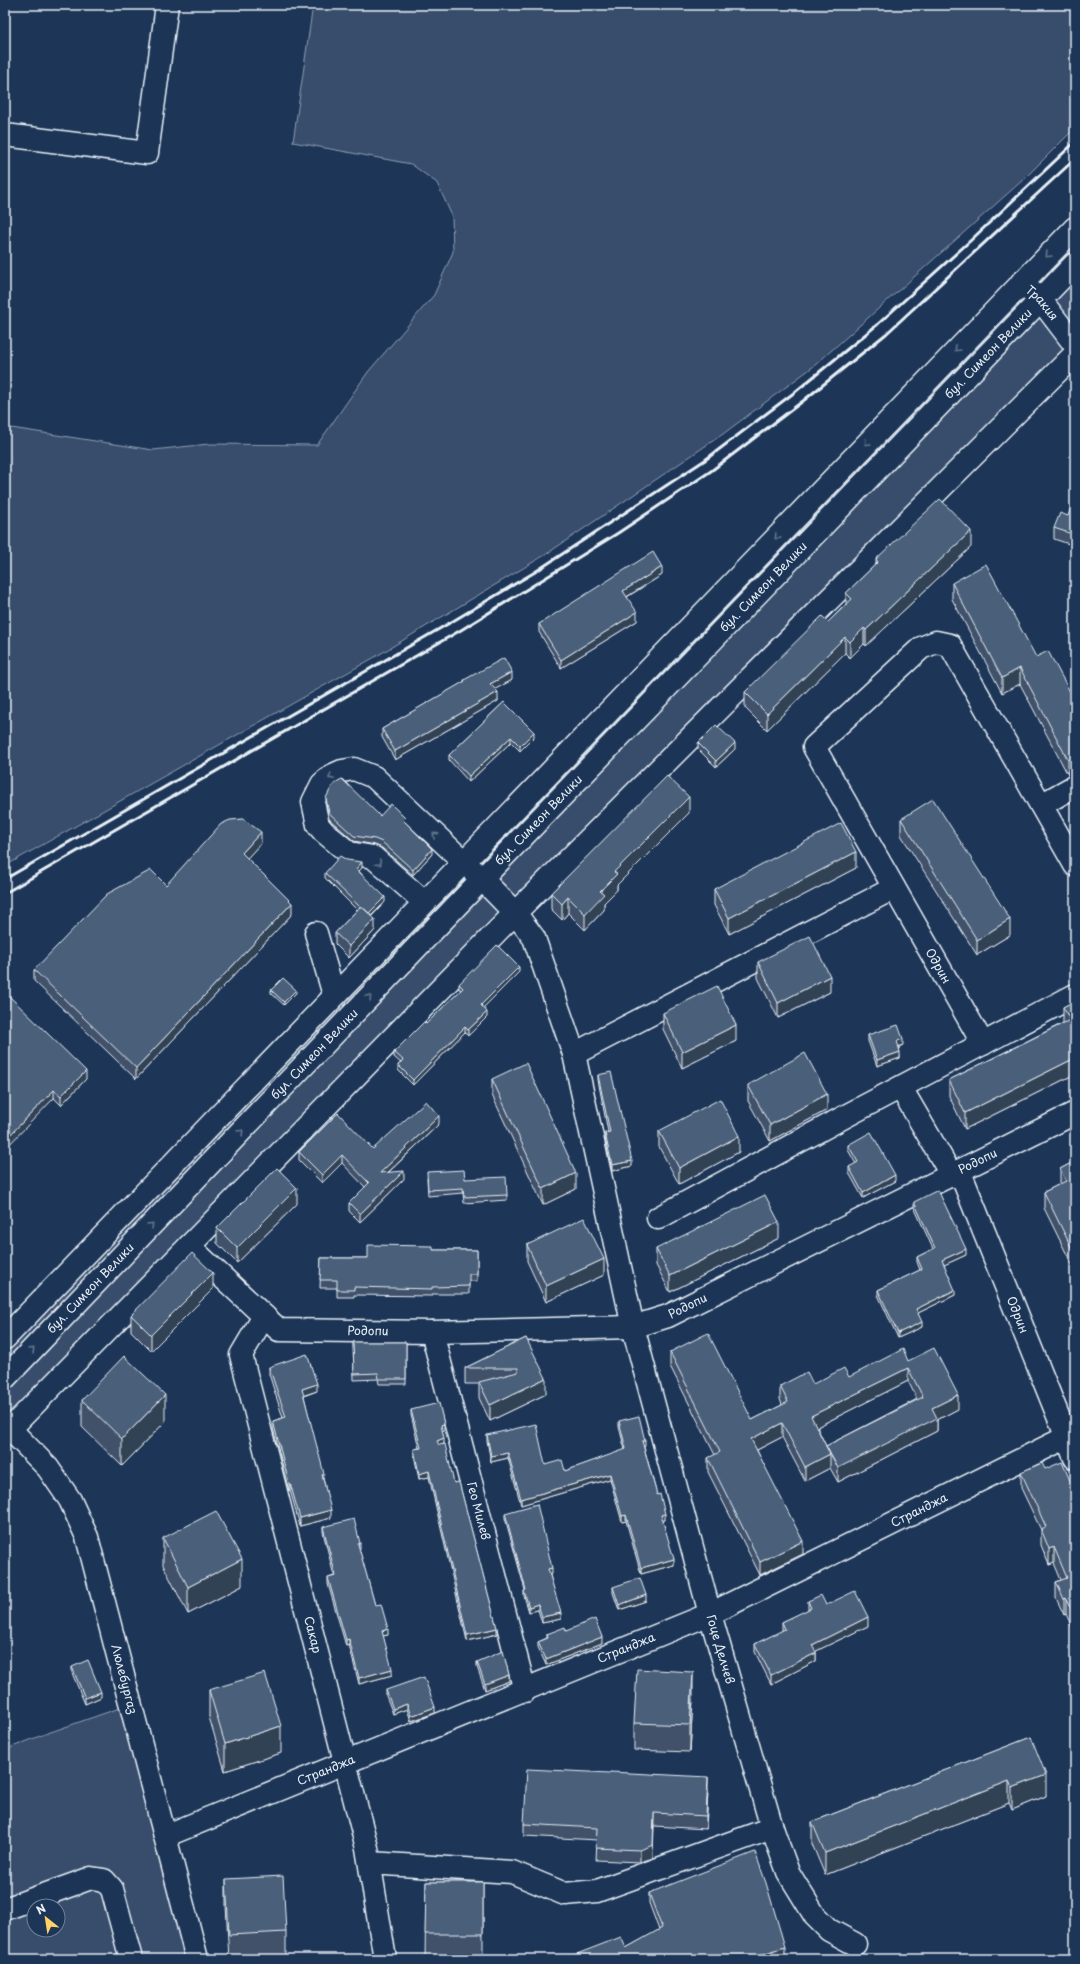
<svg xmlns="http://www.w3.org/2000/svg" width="1080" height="1964" font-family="'Playpen Sans',sans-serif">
<rect width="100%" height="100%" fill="#1d3557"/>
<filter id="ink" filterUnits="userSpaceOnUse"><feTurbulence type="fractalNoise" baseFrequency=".025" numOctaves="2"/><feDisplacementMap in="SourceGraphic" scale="8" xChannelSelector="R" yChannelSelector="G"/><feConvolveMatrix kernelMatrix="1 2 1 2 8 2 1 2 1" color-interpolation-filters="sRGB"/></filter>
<g filter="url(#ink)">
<!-- green -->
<path fill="#374d6c" stroke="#909fb2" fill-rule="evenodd" d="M313,5h762v123l-51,51 -210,187 -91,68 -178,121 -170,102 -370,209v-439l148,23 56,-6 108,1 51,-73 66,-77 19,-43 -1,-36 -15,-33 -26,-19 -118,-22z
M1075,234v20l-19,19 -9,-10z
M1075,264v90l-1070,1070v-46z
M963,353l9,9 -465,480 -9,-7z
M415,928l6,6 -416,431v-18z
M131,1704l66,255h-192v-209l40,-16zM34,1906h24v24h-24z"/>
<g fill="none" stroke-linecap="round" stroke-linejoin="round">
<defs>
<g id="minor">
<path d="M5,135l142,18 20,-148"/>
<path id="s1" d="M1021,283l19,16 35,46"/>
<path d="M1041,805l34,-19"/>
<path id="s2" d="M424,902l-51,-45 -24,-4 -25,-21 -6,-7 -5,-23 9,-18 9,-8 11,-5 12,-2 20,8 108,102 33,34 19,25 40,116 59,273 77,287 62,214 16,44 27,44 14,14 26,14"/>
<path d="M316,933l18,62"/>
<path d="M983,1044l-169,-297 107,-99 15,-6 14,3 125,220"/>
<path d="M574,1054l320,-166"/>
<path d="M901,1088l51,88"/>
<path id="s3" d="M960,1172l115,286"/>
<path d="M658,1218l186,-101 231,-122"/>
<path id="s4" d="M189,1246l90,84 153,2 201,-5 35,-11 407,-203"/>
<path id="s5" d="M264,1316l-23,39 126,493 18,111"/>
<path id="s6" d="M432,1332l93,359"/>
<path id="s7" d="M5,1424l43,44 22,32 17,37 110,422"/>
<path d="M11,1428l504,-515 560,-559"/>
<path id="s8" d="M165,1836l545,-222 365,-181"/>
<path d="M370,1863l142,9 53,22 32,-3 175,-63"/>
<path d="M5,1909l86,-31 13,2 8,9 19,70"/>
</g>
<g id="major">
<path d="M5,1338l1070,-1110"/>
<path id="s9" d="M5,1378l477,-499 593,-615"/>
</g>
</defs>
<!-- minor casing -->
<use href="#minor" stroke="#e8f1f8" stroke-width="25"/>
<!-- major casing -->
<use href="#major" stroke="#e8f1f8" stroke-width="25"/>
<!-- minor -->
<use href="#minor" stroke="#1d3557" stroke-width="22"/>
<!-- major -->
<use href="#major" stroke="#1d3557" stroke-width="22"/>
<!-- rail -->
<path stroke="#e8f1f8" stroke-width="3" d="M5,879l448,-258 82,-49 170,-112 90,-68 83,-68 92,-83 105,-99
M5,893l456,-263 157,-97 93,-62 92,-70 83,-67 189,-175"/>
</g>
<!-- wall -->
<path fill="#3f5169" stroke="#e8f1f8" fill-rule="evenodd" d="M1075,505v41l-21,-7v-11l14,-12z
M971,547l-105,99 -2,-2 -14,14 -5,-5 -78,77 -22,-22v-16l83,-70 18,-18v-11l30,-29v-5z
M662,575l-35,22 10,24 -76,47 -22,-36v-8z
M952,583l84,74 39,44 -7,74 -48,-91 -18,9 -50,-94z
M464,680h48l-17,9 3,12 -103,59 -13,-23v-8l82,-47z
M504,702l30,35 -14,14 -9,-9 -42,40 -20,-22v-5z
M698,743l37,6 -19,18 -18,-18z
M326,798l54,18 25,7 27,31 -19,21 -31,-27 -7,-3 -21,-4 -25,-22 -3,-15z
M689,813l-72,72v5l-13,13v7l-19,20 -17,-17 -6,7 -11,-11v-16z
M901,819l109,116 -33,20 -76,-120z
M261,843l-14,15 45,56 -156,165 -102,-98v-11l132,-85z
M362,868l-3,3 26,31 -13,14 3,14 -26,28 -14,-14v-11l22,-23 -32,-32v-5z
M856,868l-127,66 -15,-29v-16z
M758,962l72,30 -52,26 -20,-40z
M519,972l-36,36 4,9 -19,19 -3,-4 -52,53 -15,-15v-5l3,-2 -7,-6v-5l32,-28 35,-34 -2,-1v-5z
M271,990l25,3 -12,12 -13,-12z
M5,996l81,83 -25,26 -7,-7z
M1075,1001v73l-110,55 -16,-33v-16l114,-57v-16z
M663,1013l73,28 -54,27 -19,-39z
M868,1035l35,10 -4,2 1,11 -23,8 -9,-25z
M598,1075l34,91 -20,5 -7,-33v-5l3,-1 -10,-52z
M492,1079l84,110 -33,16 -51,-110z
M748,1085l79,25 -57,31 -22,-40z
M439,1124l-50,48 15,7 -44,43 -11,-11v-8l16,-16 -23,-24 -20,20 -23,-23v-8l74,-3z
M659,1131l80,21 -60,32 -20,-37z
M848,1145l47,36 -32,17 -14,-25v-6l7,-3 -8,-14z
M1075,1161v110l-31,-63v-16l16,-8v-15z
M427,1178l38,1 42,16v5l-43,3 -1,-10 -35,3z
M914,1202l52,53 -22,10 11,30 -37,18 4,14 -24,11 -20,-43v-5l42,-20 -3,-8v-5l16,-8 -19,-42z
M297,1204l-60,59 -20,-20v-15z
M779,1238l-109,54 -14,-27v-16z
M527,1245l77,30 -58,27 -19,-41z
M433,1250h44v31h-8v13h-37v2l-78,-1v2h-17v-9h-17l1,-30h47z
M213,1289l-62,62 -20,-20v-16z
M526,1338l20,56 -56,27 -11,-23v-14h-14v-16z
M353,1342h53v42h-27l-1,-5 -24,1z
M670,1352l82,68 30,-15 -2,-6v-13l33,-2 36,-7 59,-16 50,48 -21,11v11l-99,51 -8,-14 -25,13 -23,-44 -25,13 46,104 -43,21 -52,-103v-14l7,-3 -45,-89zM908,1381l9,18 -91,47 -9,-19z
M269,1367l48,24 -13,5 20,85 7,37 -31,8 -10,-36 -1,1 -16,-63v-7l10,-3 -14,-44z
M82,1400l83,22 -43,44 -40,-39z
M411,1410l33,20h-2l2,14 -2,1 12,38 43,151 -30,7 -38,-164 -10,2 -5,-24v-6l5,-1 -8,-33z
M619,1421l26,25 -1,1 13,48 8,25 -2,1 11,44 -33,9 -15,-53 -4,1 -12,-43 -89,26 -13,-47 -17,4 -4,-21v-6l58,30 20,6 60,-21 -6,-23z
M1045,1469l30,23v142l-9,-20 -2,1 -8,-17v-16l5,-2 -7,-17 -5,2 -8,-20v-15l-20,-42v-16z
M505,1513l47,61 -2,1 11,44 -19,4 -4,-13 -9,2 -5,-16v-5l1,-1 -20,-72z
M323,1527l37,22h-1l16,56 13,30 -5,1 9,39 -33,9 -10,-39 -3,1 -18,-62v-6l6,-2 -11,-44z
M163,1538l79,48 -54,28 -25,-49z
M613,1587l33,14 -27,9 -6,-17z
M808,1601l18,4 42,21 -52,25v10l-45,23 -16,-32v-8l27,-13v-9l26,-12z
M566,1631l36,12 -56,22 -8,-18v-5l9,-4v-4z
M477,1662l32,19 -24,9 -8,-23z
M72,1667l29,30 -16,7 -13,-31z
M209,1690l72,63 -56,18 -16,-54z
M386,1690l49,23 -24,8 -4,-12 -14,5 -7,-18z
M693,1699l-3,53 -56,-2v-27z
M1031,1737l15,59 -34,14 -3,-7 -184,72 -13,-31v-22z
M708,1790l-2,39 -52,-3 -1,32 -13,4 -44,-2 1,-20 -73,-4v-12z
M226,1879l60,53v27h-57l-3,-53z
M426,1882h57v77h-58z
M649,1893l136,63 -10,3h-211l62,-11 33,-18 -10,-27z"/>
<!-- shaded-wall -->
<path fill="#334255" stroke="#e8f1f8" d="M971,531v16l-105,99v-16z
M662,567v8l-39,24v-8z
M637,612v9l-76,47v-8z
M864,628v16l-14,14v-16z
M845,637v16l-78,77v-16z
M1020,668v16l-18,9v-15z
M512,672v8l-22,12v-8z
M498,692v9l-103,59v-9z
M534,732v5l-14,14v-5z
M511,737v5l-42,40v-6z
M735,743v6l-19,18v-6z
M1075,756v16l-7,3v-15z
M689,797v16l-72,72v5l-13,13v7l-19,20v-16l29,-42z
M261,832v11l-19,21v-11z
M432,849v5l-19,21v-5z
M856,852v16l-127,66v-16z
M362,862v6l-6,6v-5z
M385,897v5l-18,18v-5z
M568,897v16l-6,7v-16z
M292,903v11l-156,165v-11z
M375,919v11l-26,28v-12z
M1010,919v16l-33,20v-15z
M519,967v5l-38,38v-5z
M830,976v16l-52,26v-15z
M296,990v3l-12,12v-3z
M487,1012v5l-19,19v-6z
M736,1025v16l-54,27v-16z
M465,1027v5l-52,53v-5z
M903,1039v6l-6,2v-6z
M900,1052v6l-23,8v-6z
M1075,1058v16l-110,55v-16z
M86,1071v8l-25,26v-9z
M54,1090v8l-49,51v-9z
M827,1094v16l-57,31v-16z
M439,1116v8l-59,56v-7z
M739,1136v16l-60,32v-16z
M342,1155v8l-20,20v-8z
M632,1161v5l-20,5v-6z
M404,1171v8l-44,43v-8z
M576,1173v16l-33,16v-16z
M895,1175v6l-32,17v-5z
M297,1188v16l-60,59v-15z
M779,1222v16l-109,54v-16z
M966,1249v6l-24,11v-6z
M604,1259v16l-58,27v-16z
M213,1273v16l-62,62v-16z
M955,1290v5l-39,19v-5z
M922,1322v5l-24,11v-5z
M908,1368v13l-97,49v-14z
M546,1378v16l-56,27v-16z
M317,1384v7l-15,5v-7z
M165,1395v27l-43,44v-27z
M958,1395v14l-21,11v11l-99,51v-14l94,-60z
M782,1423v14l-31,16v-14z
M444,1424v6l-3,1v-6z
M444,1438v6l-7,3v-6z
M642,1441h3v5l-3,1z
M508,1453v5l-17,4v-6z
M830,1454v14l-25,13v-14z
M429,1471v6l-10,2v-5z
M610,1474v5l-89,26v-6z
M289,1483h1v7l-1,1z
M331,1510v8l-31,8v-8z
M665,1514v6l-4,1v-6z
M626,1515v6l-4,1v-6z
M803,1541v13l-43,21v-13z
M360,1543v6l-2,1v-6z
M1054,1547v16l-5,2v-16z
M242,1559v27l-54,28v-27z
M674,1559v6l-33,9v-6z
M552,1568v6l-4,1v-6z
M646,1595v6l-27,9v-5z
M1066,1598v16l-2,1v-16z
M538,1604v6l-9,2v-5z
M561,1613v6l-19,4v-6z
M868,1617v9l-56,27v-8z
M497,1628v6l-30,7v-6z
M388,1629v6l-6,1v-5z
M602,1637v6l-56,22v-6z
M349,1639v6l-3,1v-6z
M816,1653v8l-45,23v-9z
M392,1669v6l-33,9v-6z
M693,1672v27l-3,53v-27z
M509,1675v6l-24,9v-6z
M101,1692v5l-16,7v-6z
M407,1704v5l-14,5v-5z
M435,1707v6l-24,8v-5z
M281,1726v27l-56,18v-27z
M1046,1775v21l-34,14v-22z
M708,1777v13l-2,39v-13z
M1009,1781v22l-184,72v-22z
M654,1813l-1,45 -13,4v-12z
M785,1947v9l-10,3h-22v-2z
M658,1956v3h-6z"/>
<!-- building -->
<path fill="#495e7a" stroke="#e8f1f8" d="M940,499l31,32 -105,99 -2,-2 -14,14 -5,-5 -78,77 -22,-22 77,-76 6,6 24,-23 -6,-6 32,-31 -2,-3z
M1072,504l3,1v30l-21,-7 6,-15 8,3z
M653,552l9,15 -39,24 14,21 -76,48 -22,-36z
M986,564l50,93 12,-6 27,50v55l-7,4 -48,-92 -18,10 -50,-95z
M504,658l8,14 -22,12 8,8 -103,59 -13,-22 83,-48 -1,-1z
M504,702l30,30 -14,14 -9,-9 -42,39 -20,-21z
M716,725l19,18 -19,18 -18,-18z
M667,776l22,21 -75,75 3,2 -17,17 4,3 -19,20 -17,-17 -6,7 -11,-11z
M342,779l38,37 11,-12 14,14 -2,2 29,29 -19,21 -31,-28 -7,-3 -21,-3 -25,-23 -3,-15 6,-12 6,-5z
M933,799l77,120 -33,21 -76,-121z
M243,819l18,13 -19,21 50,50 -156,165 -102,-98 73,-76 44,-24 15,15 55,-61 9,-4z
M841,823l15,29 -127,66 -15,-29z
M340,856l7,4 15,2 -6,7 29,28 -16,16 -8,-7 -1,1 -35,-34z
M361,906l14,13 -26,27 -14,-13z
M810,936l20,40 -52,27 -20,-41z
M497,945l22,22 -38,38 6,7 -19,18 -3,-3 -52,53 -15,-15 5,-5 -9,-8 30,-30 2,2 37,-36 -4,-4z
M283,978l13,12 -12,12 -13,-12z
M717,986l19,39 -54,27 -19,-39z
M7,994l79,77 -25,25 -7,-6 -49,50v-144z
M1075,1001v57l-110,55 -16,-33 121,-60 -7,-13z
M898,1025l5,14 -6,2 3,11 -23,8 -9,-25z
M805,1053l22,41 -57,31 -22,-40z
M526,1063l50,110 -33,16 -51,-110z
M611,1072l21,89 -20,4 -7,-32 5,-1 -12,-57z
M720,1099l19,37 -60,32 -20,-37z
M426,1101l13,15 -59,57 24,-2 -44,43 -11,-11 20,-20 -27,-28 -20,20 -23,-23 39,-39 35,36z
M871,1132l24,43 -32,18 -14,-26 9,-5 -10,-17z
M1075,1161v94l-31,-63 22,-11 -6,-12z
M277,1168l20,20 -60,60 -20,-20z
M464,1170l1,9 41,-2 1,18 -43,2 -1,-9 -35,2 -1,-18z
M938,1190l28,59 -24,11 13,30 -39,19 6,13 -24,11 -20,-43 44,-21 -5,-12 18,-9 -21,-46z
M765,1195l14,27 -109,54 -14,-27z
M584,1218l20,41 -58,27 -19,-41z
M368,1245l65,1v4h44v24h-8v12l-37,1v2l-78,-2v3h-17v-10h-17l1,-22h47z
M192,1253l21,20 -62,62 -20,-20z
M708,1333l44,87 36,-18 -8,-16 27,-14 6,12 31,-16 5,9 54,-28 5,12 26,-13 24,47 -26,13 5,10 -99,50 -12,-22 97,-49 -15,-29 -97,48 19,38 -25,13 -23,-44 -31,16 52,102 -43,21 -52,-104 12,-6 -50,-100z
M526,1338l20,40 -56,27 -11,-23 39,-10v-4h-53z
M353,1342h53v37h-27l-1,-6 -24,1z
M307,1354l10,30 -15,5 22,85 -2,1 9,35 -31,8 -10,-35h-1l-16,-62 13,-4 -17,-50z
M124,1356l41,39 -43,44 -40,-39z
M439,1403l5,21 -3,1 3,13 -7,3 2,4 6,-1 9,39 5,-1 38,146 -30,7 -38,-164 -10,3 -5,-25 7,-1 -10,-38z
M639,1416l6,25h-3l15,54 3,-1 5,20 -4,1 13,44 -33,9 -15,-53 -4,1 -12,-42 -89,25 -13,-46 -17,3 -4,-21 49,-11 9,41 17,-5 3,11 61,-22 -7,-28z
M1062,1462l13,30v11l-1,1 1,2v10h-1l1,2v100l-9,-20 -2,1 -8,-17 11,-4 -13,-31 -5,2 -8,-20 5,-2 -25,-55 21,-9 3,6z
M537,1504l15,64 -4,1 13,44 -19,4 -4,-13 -9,3 -5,-16 2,-1 -21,-77z
M216,1511l26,48 -54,28 -25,-49z
M354,1519l6,24 -2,1 17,61 6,-1 7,25 -6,2 10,38 -33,9 -10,-39 -3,1 -18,-62 8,-2 -13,-49z
M640,1578l6,17 -27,10 -6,-18z
M855,1591l13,26 -56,28 4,8 -45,22 -16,-31 30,-15 -3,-7 29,-14 -3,-7 13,-6 5,10z
M595,1619l7,18 -56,22 -8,-17 10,-4 -1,-4 18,-7 1,4z
M503,1651l6,24 -24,9 -8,-22z
M88,1660l13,32 -16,6 -13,-31z
M637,1669l56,3 -3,53 -56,-2z
M265,1673l16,53 -56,18 -16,-54z
M424,1677l11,30 -24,9 -4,-12 -14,5 -7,-19z
M1031,1737l15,38 -34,13 -3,-7 -184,72 -13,-31z
M527,1769l83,4v-1l98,5 -2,39 -52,-3 -1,32 -13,5 -44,-2 1,-20 -73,-4z
M755,1852l11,31 19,64 -32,10 1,2h-94l-2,-3 -6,3h-88l57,-22 5,11 36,-20 -13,-35z
M283,1876l3,56 -57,3 -3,-56z
M426,1882h57v52h-58z"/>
<!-- one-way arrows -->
<defs><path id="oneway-chevron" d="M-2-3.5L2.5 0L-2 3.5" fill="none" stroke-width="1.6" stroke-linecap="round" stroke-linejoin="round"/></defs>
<g stroke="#64778f">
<use href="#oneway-chevron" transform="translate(1048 255) rotate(134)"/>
<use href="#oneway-chevron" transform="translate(957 349) rotate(134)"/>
<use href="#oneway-chevron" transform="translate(867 443) rotate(134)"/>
<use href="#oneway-chevron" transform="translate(777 537) rotate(134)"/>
<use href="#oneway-chevron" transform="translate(331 777) rotate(147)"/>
<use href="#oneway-chevron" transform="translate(435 835) rotate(-137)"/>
<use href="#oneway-chevron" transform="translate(379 863) rotate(42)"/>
<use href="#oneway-chevron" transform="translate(369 997) rotate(-46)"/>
<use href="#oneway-chevron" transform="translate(241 1132) rotate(-46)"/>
<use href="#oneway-chevron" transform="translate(151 1225) rotate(-46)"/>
<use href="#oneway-chevron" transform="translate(32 1350) rotate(-46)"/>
</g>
</g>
<g text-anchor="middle" stroke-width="3.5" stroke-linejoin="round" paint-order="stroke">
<!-- street labels -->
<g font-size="12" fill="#e8f1f8" stroke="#1d3557">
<text dy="4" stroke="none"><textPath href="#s1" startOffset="29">Тракия</textPath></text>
<text dy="4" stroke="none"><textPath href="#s9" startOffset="1420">бул. Симеон Велики</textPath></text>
<text dy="4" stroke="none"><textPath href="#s9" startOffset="1096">бул. Симеон Велики</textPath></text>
<text dy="4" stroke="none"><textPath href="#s9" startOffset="772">бул. Симеон Велики</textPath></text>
<text transform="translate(938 966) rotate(60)" y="4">Одрин</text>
<text dy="4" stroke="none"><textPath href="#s9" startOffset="448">бул. Симеон Велики</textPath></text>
<text dy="4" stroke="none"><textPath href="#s4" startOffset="860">Родопи</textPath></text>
<text dy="4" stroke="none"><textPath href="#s9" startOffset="124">бул. Симеон Велики</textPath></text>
<text dy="4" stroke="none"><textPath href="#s4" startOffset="536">Родопи</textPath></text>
<text dy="4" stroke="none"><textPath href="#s3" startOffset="154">Одрин</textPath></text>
<text dy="4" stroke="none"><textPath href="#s4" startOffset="212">Родопи</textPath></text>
<text dy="4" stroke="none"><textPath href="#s6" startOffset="185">Гео Милев</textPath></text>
<text dy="4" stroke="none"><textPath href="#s8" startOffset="822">Странджа</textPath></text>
<text dy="4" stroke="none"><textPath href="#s5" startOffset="334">Сакар</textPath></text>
<text dy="4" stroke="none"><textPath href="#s8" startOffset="498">Странджа</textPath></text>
<text dy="4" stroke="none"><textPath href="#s2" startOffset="1199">Гоце Делчев</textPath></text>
<text dy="4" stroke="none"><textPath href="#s7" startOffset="288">Люлебургаз</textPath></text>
<text dy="4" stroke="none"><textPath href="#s8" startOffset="174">Странджа</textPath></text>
</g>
</g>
<!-- margin -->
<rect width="1080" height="1964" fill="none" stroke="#1d3557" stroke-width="20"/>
<rect x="10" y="10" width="1060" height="1944" fill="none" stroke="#e8f1f8" stroke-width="1.5" filter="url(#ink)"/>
<!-- north arrow -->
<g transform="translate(46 1918) rotate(330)"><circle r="19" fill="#1d3557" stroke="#6e8097"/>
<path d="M0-3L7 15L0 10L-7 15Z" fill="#ffd166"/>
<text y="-6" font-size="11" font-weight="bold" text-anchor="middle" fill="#e8f1f8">N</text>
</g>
</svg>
